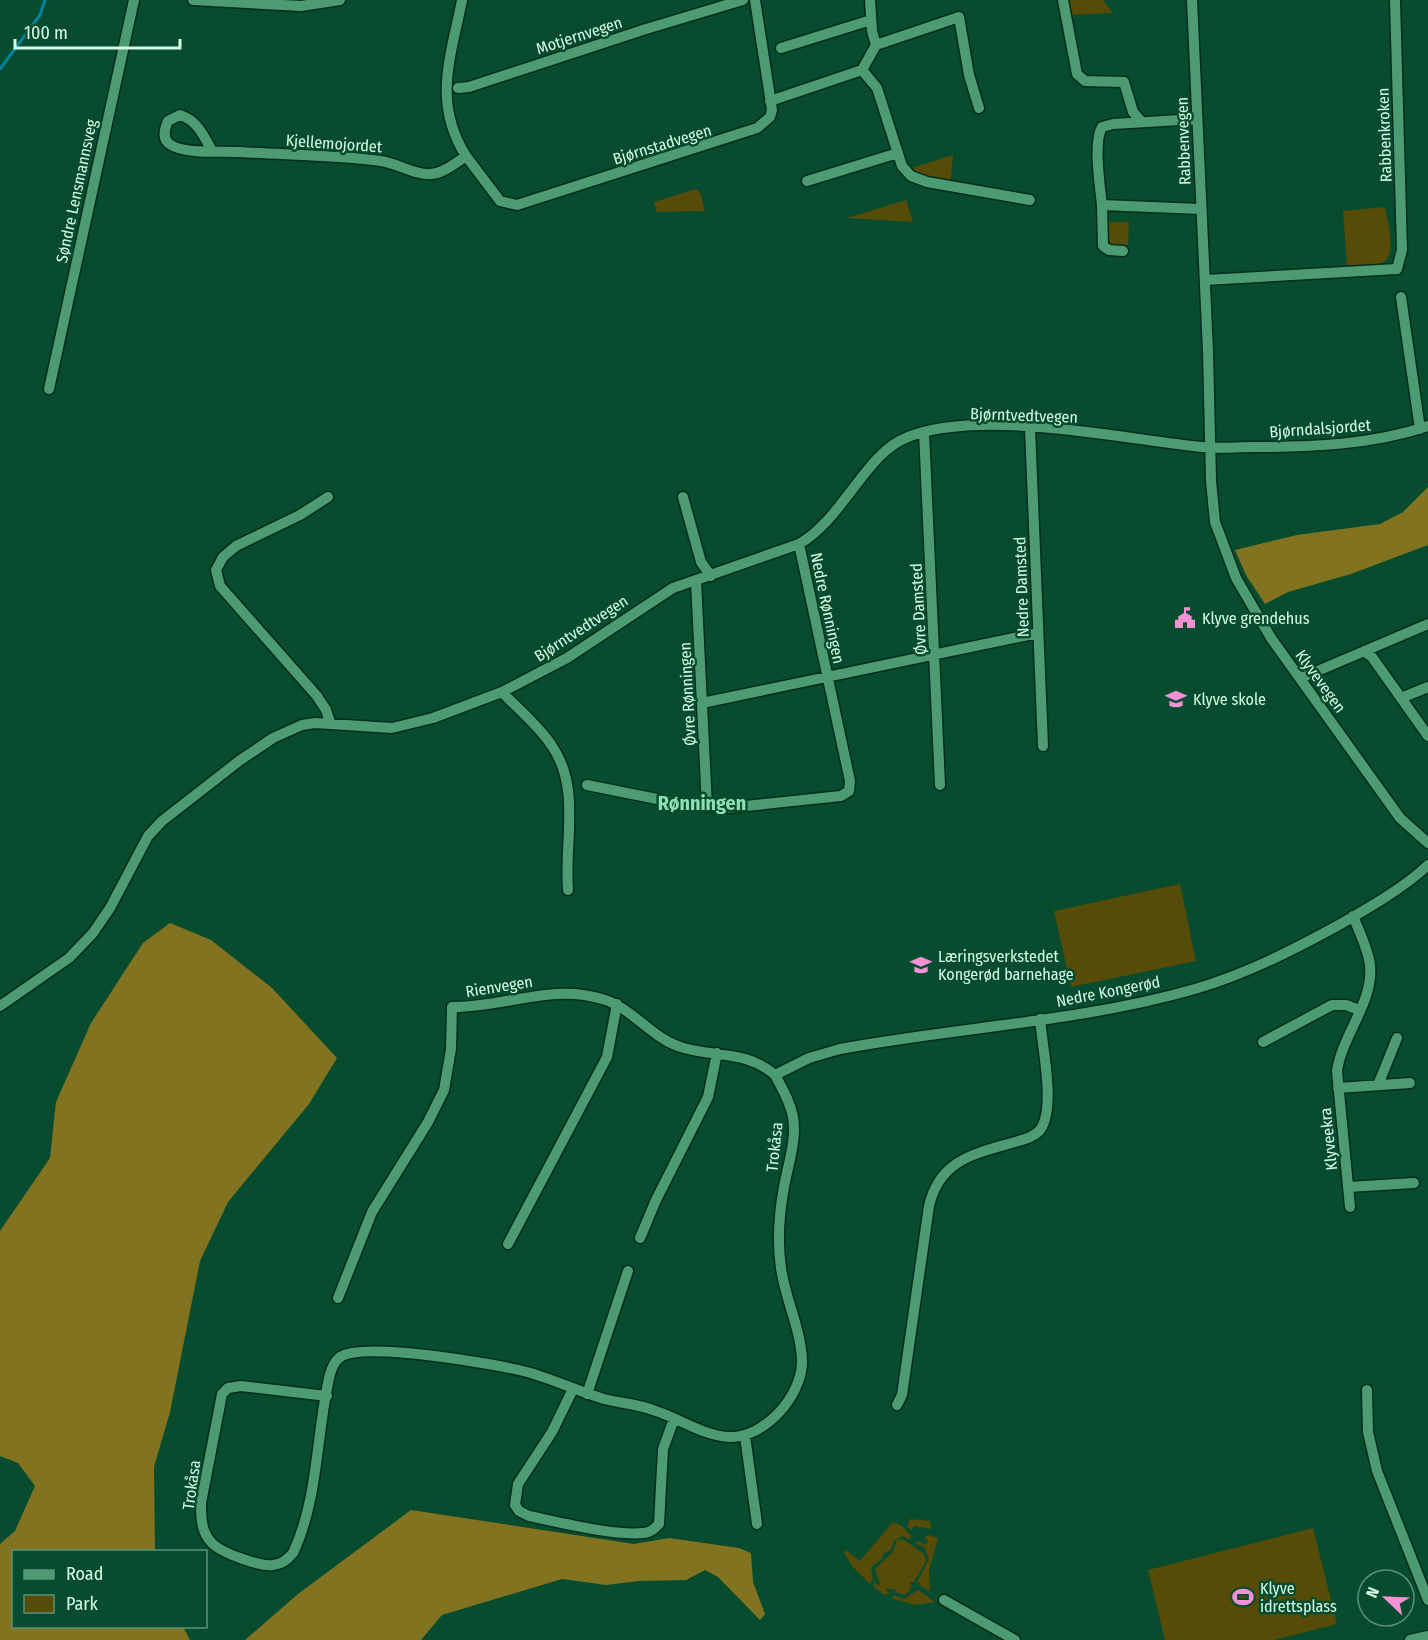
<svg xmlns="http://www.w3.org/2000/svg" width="1428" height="1640" font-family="'Fira Sans Condensed',sans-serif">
<rect width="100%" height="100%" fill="#084c2f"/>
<!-- green -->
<path fill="#564b07" d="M1066,0h37l10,13 -43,2z
M953,155l-2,24 -3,2 -25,-4 -14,-8z
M696,189l4,3 5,19 -48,1 -3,-10z
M906,200l7,22 -66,-4z
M1385,207c2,13 14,52 -5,57 -9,4 -23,2 -33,3l-4,-56z
M1107,222h22l-1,23h-20z
M1180,884l16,77 -125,26 -17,-76z
M910,1519l20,2 1,8 -17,-3 -3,4 -4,-3z
M893,1522l9,4 9,10 -2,4 -6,-4 -9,4 -3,10 -7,3 -2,6 -11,8 2,13 -3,4 -18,-18 -8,-14 2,-2 14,11z
M1313,1528l24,96 -63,16h-109l-17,-70z
M928,1535l10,3 -9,33 1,20 -10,-5 1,-4 -5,2 13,-25 -5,-12 -9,-3 3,-3 7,4 3,-4 -4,-3z
M903,1539l21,15 2,7 -12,21h-5l3,4 -6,9 -11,-3 1,-2 -9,-2 -1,2 4,3 -6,2 -11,-9 2,-4 3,4 2,-2 -5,-15 18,-17 4,-12z
M918,1590l17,12 -19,3 -23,-6v-4l11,4z"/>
<!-- forest -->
<path fill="#827320" d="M1428,487v58l-77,29 -63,18 -23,12 -19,-29 -11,-25 62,-15 83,-11 23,-12z
M170,923l41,17 61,48 65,70 -28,46 -81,98 -28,59 -30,151 -16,55 1,84 -141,1v74l169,1 7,13h-190v-96l15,-13 20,-45 -17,-23 -18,-7v-225l50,-73 6,-56 35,-79 52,-80z
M411,1510l223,34 35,-6 70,10 12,5 2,29 12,32 -5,6 -42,-43 -13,-7 -19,10 -47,1 -33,4 -44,-6 -120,36 -21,25h-176l53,-46z"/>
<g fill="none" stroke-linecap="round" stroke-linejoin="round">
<!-- stream -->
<path stroke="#00829d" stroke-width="3" d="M0,69l40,-54 5,-15"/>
<defs>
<path id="street" d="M193,0l108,6 39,-6
M1063,0l14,74 8,7 39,1 9,30 8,9
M1192,0l16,351 3,130 4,41 21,56 35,60 129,180 28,25
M876,45l83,-28 10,58 10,33
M781,48l90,-28
M862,70l15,18 25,78 9,10 16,6 103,18
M458,88l11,-1 177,-58 97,-29
M770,101l92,-31 14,-25 -4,-14 -2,-31
M1197,119l-84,5 -11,3c-9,15 -2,60 0,78l99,4
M212,151c-8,-15 -15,-31 -32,-36l-12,6c-4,9 -6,19 3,24 13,9 52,6 68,7 47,3 95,3 142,9 16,2 33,14 49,13 12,0 26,-11 36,-18 -34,-54 -15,-99 -4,-156
M466,156l34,45 17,4 240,-77 13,-11 2,-7 -17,-110
M807,181l91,-28
M1102,205l1,41 6,4 14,1
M1205,280l192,-11 5,-19 -7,-250
M1401,297l19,132
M49,389l85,-389
M1030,428l13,318
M924,432l16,353
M328,497l-28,18 -64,31 -13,11 -7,13 4,16 97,110 9,14 4,12
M683,497l18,65 10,14
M696,581l11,226
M1364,651l8,6 56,79
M1301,678l127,-54
M502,692c16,17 37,34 50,54 29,42 12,97 16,144
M1401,698l27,-11
M702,703l336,-70
M587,785l90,18 50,5 114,-12 8,-5 1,-10 -51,-237
M0,1006l69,-48 24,-25 17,-25 38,-72 14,-15 77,-60 34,-23 29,-13 13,-2 77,5 41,-10 69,-26 65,-34 106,-70 126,-44c46,-27 66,-91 109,-107 75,-29 214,2 294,10 17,2 34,0 50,0 59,0 120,-2 176,-21
M1263,1042l69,-37h14l13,5
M1378,1085l19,-47
M1338,1088l72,-5
M1348,1187l66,-4
M1350,1207l-13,-136c5,-36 37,-69 33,-106 -2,-16 -11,-34 -17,-49
M640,1238l16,-38 52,-103 9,-44
M508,1244l99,-187 10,-53
M338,1298l34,-86 56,-90 16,-32 7,-41 1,-42c51,1 100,-24 150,-8 32,9 50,41 82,49 32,9 64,3 91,27
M573,1389l-21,43 -34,52 -3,21 4,6 10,5c29,6 85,20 114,17 7,0 11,-4 16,-9l4,-75 11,-30
M1367,1390l1,42 9,39 51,129
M587,1394l41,-123
M327,1396l-86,-10 -13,2 -6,6 -21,109c0,15 0,29 11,40 9,10 49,24 61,22 9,-1 14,-5 20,-12 26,-55 23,-121 37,-179 2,-7 5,-13 10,-17 24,-16 156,7 187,15 26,7 50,19 77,27 16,4 33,5 49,11 26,8 50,26 77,27 34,1 71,-40 72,-74 0,-32 -17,-64 -21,-95 -4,-27 -2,-54 3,-81 4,-23 13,-47 9,-70 -3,-16 -11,-29 -18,-42l34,-17 31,-9c118,-22 240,-27 355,-60 51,-15 96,-38 142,-63 28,-16 67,-38 91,-61
M897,1405l5,-10 27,-189c12,-52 54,-53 99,-68 6,-3 11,-5 14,-11 13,-23 0,-82 -2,-108
M745,1436l12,88
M944,1600l71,40
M1410,1640l18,-4"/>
</defs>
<!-- street casing -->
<use href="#street" stroke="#012e1b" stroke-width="13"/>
<!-- street -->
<use href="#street" stroke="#4d9b73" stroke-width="10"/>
</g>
<!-- icons -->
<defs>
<symbol id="civic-bare" viewBox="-9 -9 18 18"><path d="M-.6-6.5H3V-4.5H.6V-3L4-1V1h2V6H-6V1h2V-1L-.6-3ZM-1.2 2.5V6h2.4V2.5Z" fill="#f391d5" stroke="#084c2f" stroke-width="2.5" paint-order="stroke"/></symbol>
<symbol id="school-bare" viewBox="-9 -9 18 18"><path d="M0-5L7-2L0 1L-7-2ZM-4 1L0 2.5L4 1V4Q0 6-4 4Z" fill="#f391d5" stroke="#084c2f" stroke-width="2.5" paint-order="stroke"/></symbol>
<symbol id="stadium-bare" viewBox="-9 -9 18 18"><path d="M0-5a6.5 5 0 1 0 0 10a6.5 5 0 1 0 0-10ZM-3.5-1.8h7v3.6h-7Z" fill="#f391d5" stroke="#084c2f" stroke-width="2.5" paint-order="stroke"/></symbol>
</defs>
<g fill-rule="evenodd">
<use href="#civic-bare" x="1170" y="603" width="30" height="30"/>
<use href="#school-bare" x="1161" y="684" width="30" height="30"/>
<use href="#school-bare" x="906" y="950" width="30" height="30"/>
<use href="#stadium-bare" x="1228" y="1582" width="30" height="30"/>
</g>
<g text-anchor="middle" stroke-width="5" stroke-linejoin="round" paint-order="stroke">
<!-- street labels -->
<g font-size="16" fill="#d5fce5" stroke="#084c2f">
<text transform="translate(579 35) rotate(-18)" y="6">Motjernvegen</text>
<text transform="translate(1384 135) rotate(-92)" y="6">Rabbenkroken</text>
<text transform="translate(1183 141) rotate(-92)" y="6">Rabbenvegen</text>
<text transform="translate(334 143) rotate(4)" y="6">Kjellemojordet</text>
<text transform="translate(662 144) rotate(-17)" y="6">Bjørnstadvegen</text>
<text transform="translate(76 191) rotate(-78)" y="6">Søndre Lensmannsveg</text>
<text transform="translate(1024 415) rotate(2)" y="6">Bjørntvedtvegen</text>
<text transform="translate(1320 428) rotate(-4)" y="6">Bjørndalsjordet</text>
<text transform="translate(1021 587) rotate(-92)" y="6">Nedre Damsted</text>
<text transform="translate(828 608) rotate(78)" y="6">Nedre Rønningen</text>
<text transform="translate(918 609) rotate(-93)" y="6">Øvre Damsted</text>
<text transform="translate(581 628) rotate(-33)" y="6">Bjørntvedtvegen</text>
<text transform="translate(1321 681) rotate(54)" y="6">Klyvevegen</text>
<text transform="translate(687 694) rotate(-93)" y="6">Øvre Rønningen</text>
<text transform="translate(499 986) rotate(-9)" y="6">Rienvegen</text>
<text transform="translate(1108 991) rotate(-11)" y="6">Nedre Kongerød</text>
<text transform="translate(1328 1139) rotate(-96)" y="6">Klyveekra</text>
<text transform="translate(774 1147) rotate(-84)" y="6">Trokåsa</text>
<text transform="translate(191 1485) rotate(-82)" y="6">Trokåsa</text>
</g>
<!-- poi labels -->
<g font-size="16" fill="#d5fce5" stroke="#084c2f" text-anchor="start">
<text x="1202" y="624">Klyve grendehus</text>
<text x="1193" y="705">Klyve skole</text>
<text x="938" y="962">Læringsverkstedet<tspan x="938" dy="18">Kongerød barnehage</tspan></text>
<text x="1260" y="1594">Klyve<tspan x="1260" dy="18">idrettsplass</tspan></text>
</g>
<!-- quarter labels -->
<g font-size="20" font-weight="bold" fill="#8fdeb2" stroke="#084c2f">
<text x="702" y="810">Rønningen</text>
</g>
</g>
<!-- legend -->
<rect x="12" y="1550" width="195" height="78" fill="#084c2f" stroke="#5a9278" stroke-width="1.5"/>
<rect x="24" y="1570" width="30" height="9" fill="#4d9b73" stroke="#5a9278" stroke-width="1.5"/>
<text x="66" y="1580" font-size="18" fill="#d5fce5">Road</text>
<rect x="24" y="1595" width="30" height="18" fill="#564b07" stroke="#5a9278" stroke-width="1.5"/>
<text x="66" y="1610" font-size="18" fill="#d5fce5">Park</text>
<!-- north arrow -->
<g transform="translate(1386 1598) rotate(293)"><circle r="28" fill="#084c2f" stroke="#5a9278" stroke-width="1.5"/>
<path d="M0-4.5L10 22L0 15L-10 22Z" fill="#f391d5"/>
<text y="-9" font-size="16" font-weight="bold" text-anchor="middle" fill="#d5fce5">N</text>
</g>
<!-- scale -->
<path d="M15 39v9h165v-9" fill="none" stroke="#d5fce5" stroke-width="3"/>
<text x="24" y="39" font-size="18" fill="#d5fce5" stroke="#084c2f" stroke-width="4.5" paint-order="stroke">100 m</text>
</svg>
